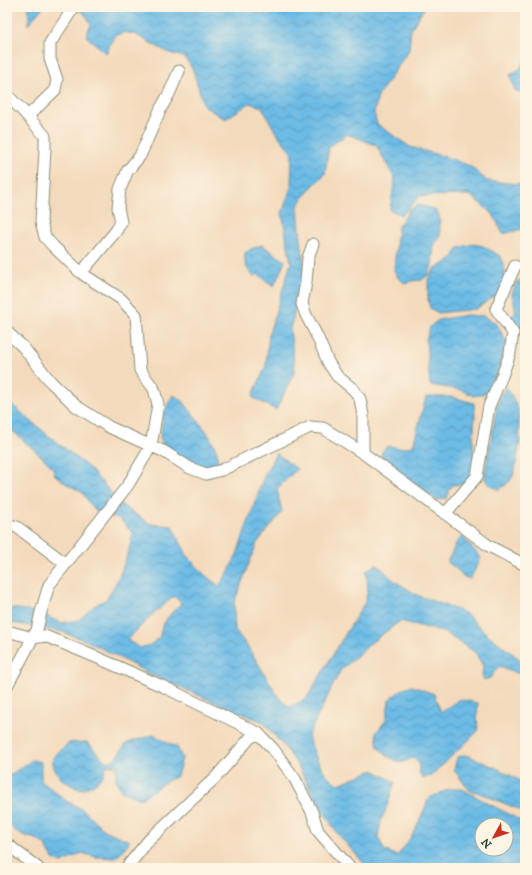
<svg xmlns="http://www.w3.org/2000/svg" width="532" height="875" font-family="'IM FELL DW Pica',serif">
<defs>
<pattern id="water-waves" width="16" height="10" patternUnits="userSpaceOnUse"><rect width="16" height="10" fill="#6cbbe6"/><path d="M0 5q4-4 8 0t8 0" fill="none" stroke="#5899bb"/></pattern>
</defs>
<rect width="100%" height="100%" fill="#fcf5e5"/>
<filter id="ink" filterUnits="userSpaceOnUse"><feTurbulence type="fractalNoise" baseFrequency=".025" numOctaves="2"/><feDisplacementMap in="SourceGraphic" scale="8" xChannelSelector="R" yChannelSelector="G"/><feConvolveMatrix kernelMatrix="1 2 1 2 8 2 1 2 1" color-interpolation-filters="sRGB"/></filter>
<filter id="wash" filterUnits="userSpaceOnUse"><feTurbulence type="fractalNoise" baseFrequency=".012" numOctaves="4" result="noise"/><feDisplacementMap in="SourceGraphic" scale="16" xChannelSelector="R" yChannelSelector="G"/><feGaussianBlur stdDeviation="0.9" result="paint"/><feColorMatrix in="noise" values="0 0 0 0 0 0 0 0 0 0 0 0 0 0 0 0 0 1.4 0 .05"/><feComposite in="paint" operator="in"/></filter>
<g filter="url(#wash)">
<rect width="100%" height="100%" fill="#f4dabc"/>
<!-- water -->
<path fill="url(#water-waves)" stroke="#467c8d" fill-rule="evenodd" d="M27,7h16l-15,18 1,-14z
M75,7h350l-14,22 -2,21 -31,46 -4,17 3,11 33,23 33,9 27,10 17,15 33,3 5,5v41l-3,-1 -19,5 -10,-20 -23,-19 -50,1 -18,19 -12,-5 5,-31 -19,-34 -29,-11 -18,13 -4,27 -16,16 -11,16 2,25 5,41 -15,57 5,42 -19,39 -24,-13 14,-31 3,-33 22,-70 -9,-50 9,-26 1,-34 -17,-22 -13,-24 -12,-4 -25,16 -21,-13 -11,-36 -7,-12 -19,-6 -32,-18 -11,-2 -10,5 -8,16 -20,-17 5,-12 -6,-10z
M525,60v36l-10,-6 -5,-15 10,-6z
M418,205l16,4 5,6 1,21 -6,10 -2,18 -3,10 -7,6 -11,1 -5,3 -8,-6 -4,-8 4,-44 9,-12 2,-4z
M473,244l10,2 17,10 4,10 2,13 -8,15 -22,15 -38,4 -8,-5 -2,-8v-21l6,-10 17,-9 8,-12z
M262,245l23,16 -11,25 -17,-12 -3,3c-8,-9 -10,-11 -9,-24l6,-4z
M525,277v59l-12,-3 -6,-14 9,-6 -4,-19 4,-12z
M466,315l18,1 13,8 10,19 -5,13 -1,8 -7,18 -6,10 -14,4 -13,-6 -31,-5 -4,-45 4,-13 8,-7z
M506,387l5,7 7,15 2,33 -6,32 -4,7 -11,9 -11,-6 -4,-7 13,-71 4,-12z
M173,395l9,5 25,32 10,19 1,15 -6,3 -10,-1 -12,-5 -25,-14 -5,-12 4,-25z
M426,397h26l22,6 1,12 -2,29 1,17 -5,18 -6,5 -10,1 -4,5 -2,8 -11,2 -55,-41 1,-7 5,-6 14,2 12,-2z
M7,403l4,1 27,23 51,41 34,38 27,18 22,2 16,31 18,19 13,10 10,-15 8,-17 28,-80 11,-21 21,16 -20,20 5,23 -25,31 -23,60 1,27 15,20 29,48 11,9 16,-8 59,-97 3,-13 -2,-18 11,-7 16,16 24,15 48,18 22,21 35,27 3,2v13l-26,-10 -9,12 -6,2 -2,-4 1,-10 -8,-14 -32,-20 -43,-11 -28,21 -32,29 -32,65c4,12 13,36 23,43 2,2 6,4 8,5l34,-14 22,12 -8,24 -6,15 -3,16 6,13 13,6c16,-18 23,-36 32,-58l21,-9h12l63,34v45h-157l-32,-36 -19,-31 -18,-33 -11,-17 -25,-29 -44,-18 -65,-28 -67,-35 -24,-9 -56,-10v-14l18,2 21,6 15,7 18,-3 15,-14 13,-7 13,-24 9,-25 4,-17 -14,-15 -19,-3 -10,-11 -8,-12 -14,-7 -13,-10 -2,-7 -12,-12 -26,-23 -8,-5zM174,596l7,7 -13,14 -6,10 -3,11 -9,7 -10,3 -13,-8 25,-25zM482,825h24v24h-24z
M462,536l19,22 -11,21 -8,-3 -2,-4 -13,-10 11,-22z
M412,686l22,8 7,18 7,-4 11,-9 19,4 -1,14 1,14 -47,45 -9,2 -3,-6v-10l-7,-4 -11,5 -14,-7 -9,-9 -2,-14 10,-13 3,-20 12,-10z
M153,735l15,8 9,4 5,11 -5,18 -15,8 -21,15 -20,-8 -5,-11v-15l-10,1 -3,10 -9,8 -10,5 -8,-1 -16,-10 -7,-12v-9l16,-14 18,-1 19,20 8,-2 13,-17z
M466,755c19,8 43,17 59,30v27l-48,-20 -7,-1 -16,-21 3,-13z
M32,760l9,2v19l17,13 8,7 16,8 22,21 26,11 -14,17 -20,-1 -14,-4 -20,10 -9,-4 -8,-14 -9,-6 -17,-5 -12,-11v-46z"/>
</g>
<g filter="url(#ink)">
<g fill="none" stroke-linecap="round" stroke-linejoin="round">
<defs>
<path id="minor" d="M7,95l15,15 23,26v13l-4,73 4,15 8,9 28,27 40,26 15,16 4,55 14,19 4,15 -7,42 -42,-19 -33,-21 -25,-24 -28,-35 -16,-15
M28,116l27,-26 2,-11 -7,-20v-16l24,-36
M313,244l-5,14 -2,24 -4,22 4,11 11,21 11,26 9,14 17,14 6,9 3,16v38
M81,273l35,-42 5,-9 -3,-14 2,-19 8,-19 12,-14 21,-48 8,-14 10,-23
M445,514l32,-38 12,-70 13,-30 8,-23 3,-20 -17,-24 19,-43
M7,524l10,3 49,37
M7,631l26,7 12,-2 53,22 64,28 96,47 16,17 21,29 17,33 6,19 32,37
M7,686l30,-56 4,-18 8,-27 79,-100 23,-39 12,5 27,17 16,6 16,-4 88,-43 13,1 40,25 126,93 36,19
M7,844l31,24
M126,868l23,-28 67,-63 34,-39 8,-5"/>
</defs>
<!-- minor casing -->
<use href="#minor" stroke="#8a8c78" stroke-width="13"/>
<!-- minor -->
<use href="#minor" stroke="#fff" stroke-width="11"/>
</g>
</g>
<!-- margin -->
<rect width="532" height="875" fill="none" stroke="#fcf5e5" stroke-width="24"/>
<!-- north arrow -->
<g transform="translate(494 837) rotate(230)"><circle r="19" fill="#fcf5e5" stroke="#a4ab9e"/>
<path d="M0-3L7 15L0 10L-7 15Z" fill="#c8321e"/>
<text y="-6" font-size="11" font-weight="bold" text-anchor="middle" fill="#1f3d34">N</text>
</g>
</svg>
